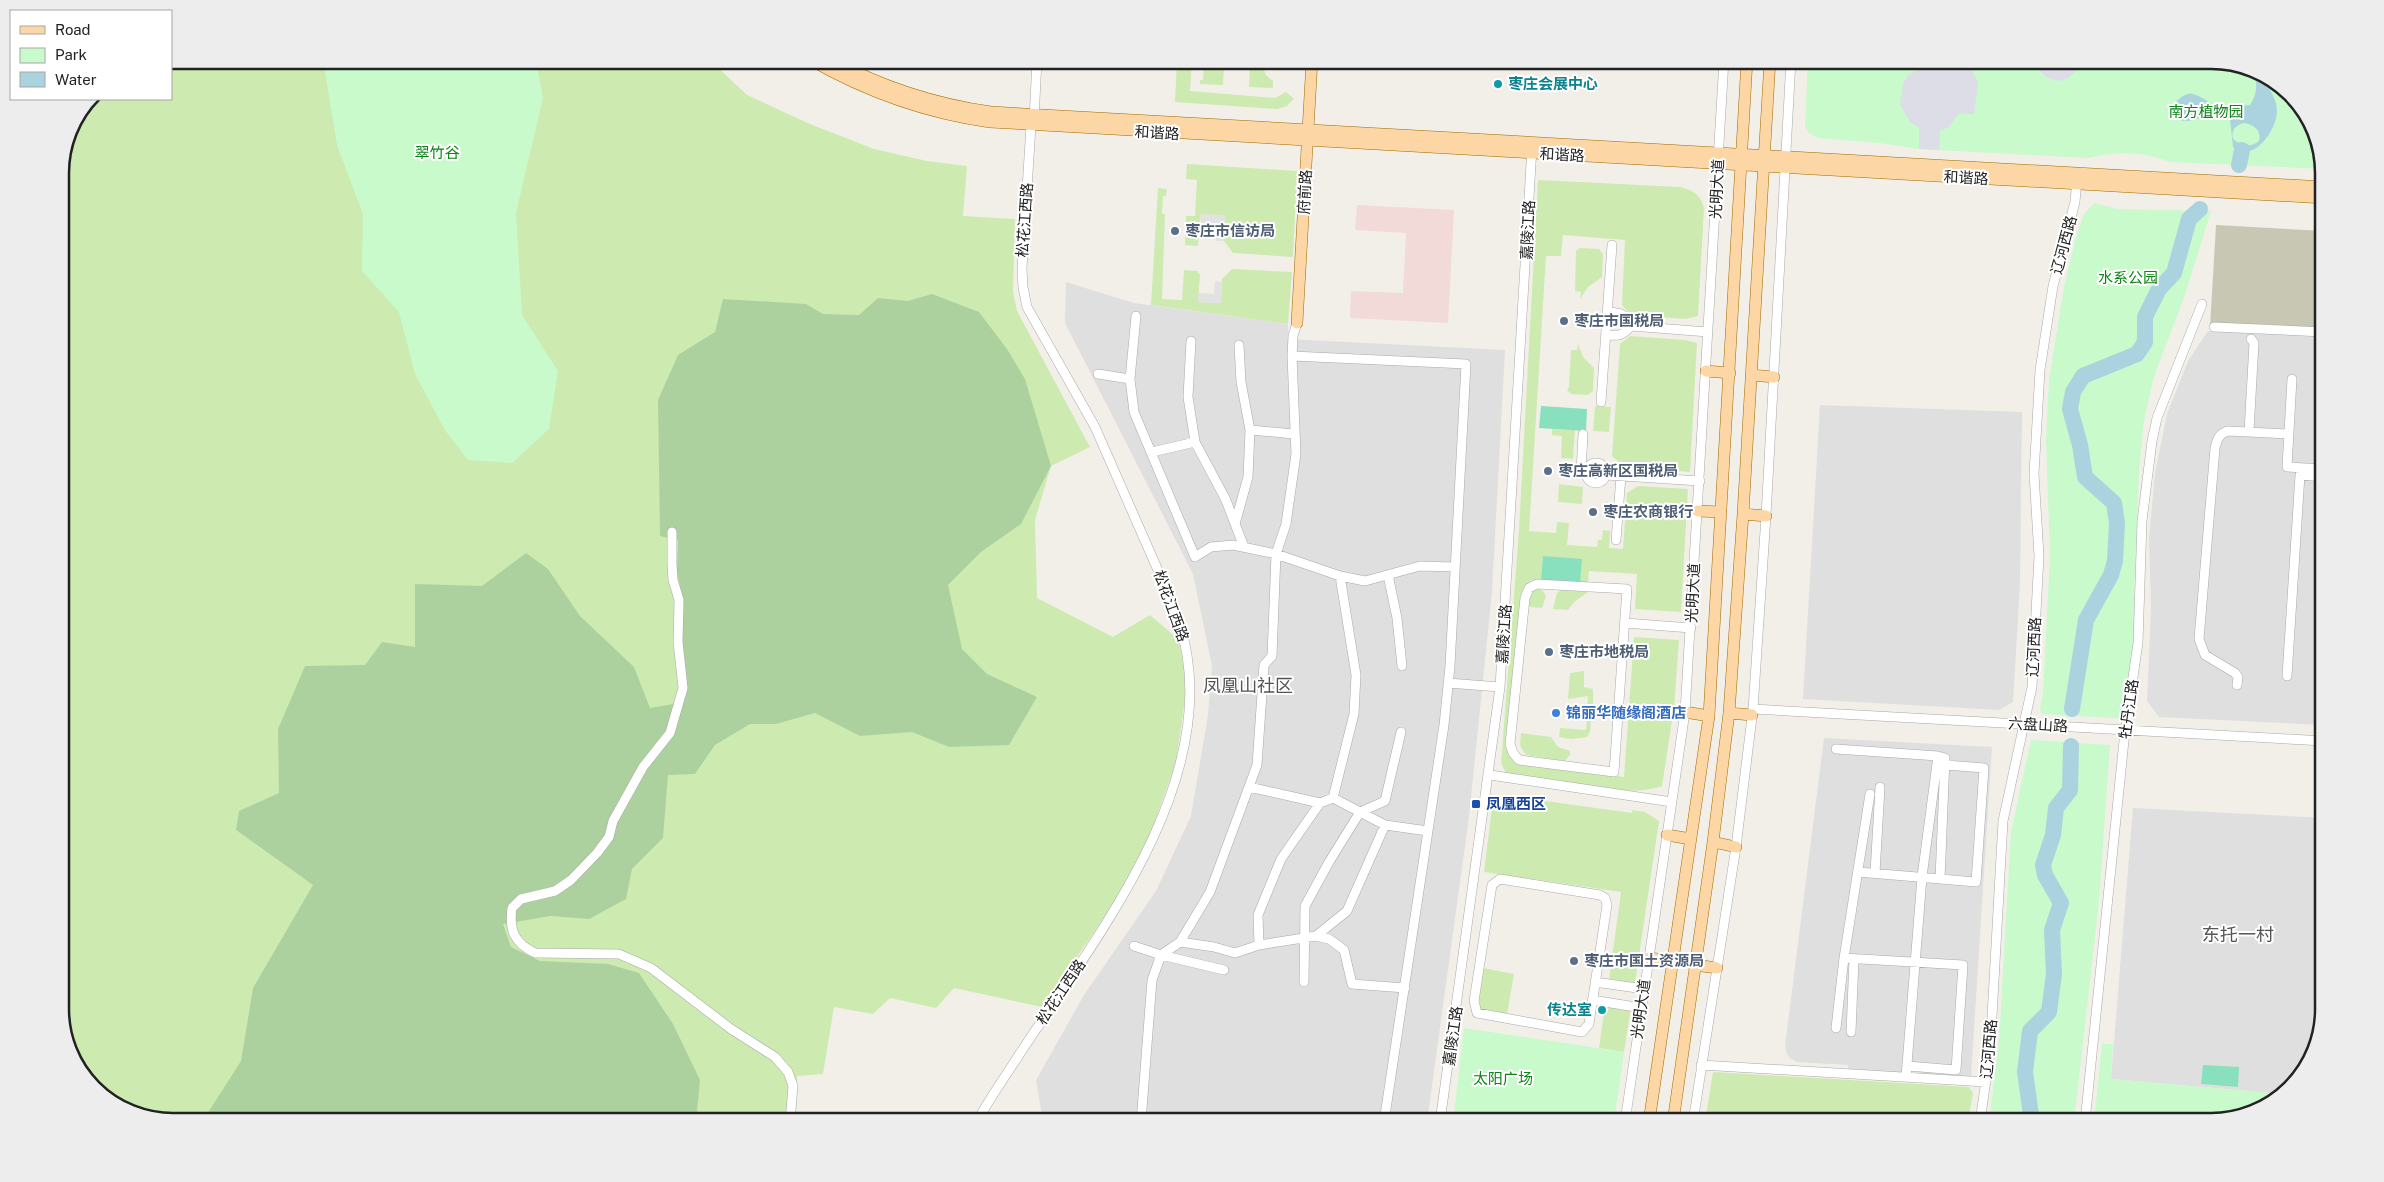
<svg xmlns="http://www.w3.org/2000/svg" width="2384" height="1182" font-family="'Public Sans','Noto Sans SC',sans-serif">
<rect width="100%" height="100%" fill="#f2efe9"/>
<!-- residential -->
<path fill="#e0dfdf" d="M1066,282l68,21 154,21v15l217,11 -13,242 -23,225 -42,305h-384l-7,-42 48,-85 72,-104 35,-75 17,-101 4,-49 -19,-92 -128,-251z
M2208,331l116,5v389l-165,-8 -12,-16 4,-91 -2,-72 6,-65 12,-59 21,-53z
M1820,405l202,7 -2,171 -7,119 -14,8 -196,-11z
M1824,738l168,9 -21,330 -123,-3v-9l-51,-3 -6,-3 -4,-5 -2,-8z
M2133,808l191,10v59l-15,186 -27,31 -171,-15z"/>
<!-- commercial -->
<path fill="#f2dad9" d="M1357,205l97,5 -6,113 -98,-5 1,-27 52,2 3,-60 -51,-3z"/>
<!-- construction -->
<path fill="#c7c7b4" d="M2216,225l108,6v102l-114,-6z"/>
<!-- grass -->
<path fill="#cdebb0" d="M171,60h539l37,35 63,29 64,25 53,12 40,5 -4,50 52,3 -2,73 4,19 73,136 -39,19 -16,54 2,78 76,39 37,-22 29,25 8,46 -11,76 -27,76 -34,64 -73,105 -88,-19 -18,20 -46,-10 -17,16 -39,-7 -11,67 -26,2 -1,46h-623l-50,-12 -44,-38 -19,-56v-850l12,-43 17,-24h82z
M1177,60h15l-2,31 85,7 11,-6 8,7 -7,7 -10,3 -102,-7z
M1250,60h10l6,15 7,6v7l-24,-1z
M1204,63l20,2 -1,20 -23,-1v-4h3z
M1187,164l110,7 -4,86 -60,-4 -9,-12 1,-25 -24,-2 -3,32 -13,-1 1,-29h9l2,-36 -11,-1z
M1538,180l142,7c13,3 21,8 24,21l-6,108 -12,3 -55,-4 -9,-10 3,-65 -62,-5 -2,21h-15l-17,275 27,2 1,-11 12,1 -2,22 30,2 1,-7h4l1,-10 7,1 -1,17 14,1 4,-56 11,-7 50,3 -7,123 -46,-3 2,-35 -48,-3 -1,12h-8l-37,-27 -2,24h-10l-10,14 -14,146 10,23 107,14 10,-140 45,3 -5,68 -12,78c-39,14 -114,-6 -156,-13l-5,-10 18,-233z
M1158,188l9,1 -1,7h-3l-1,18h3l-3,85 20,1 2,-30 13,1 3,4 -2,27 23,1 1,-24 10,-10 60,3 -4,52 -137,-19z
M1580,248l19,1 4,5 -1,23 -14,10 -8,12 1,-7 -6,-1 1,-40z
M1630,336l55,4 12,3 -7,129 -66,-5 -12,-11 8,-112z
M1578,344l5,13 11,11 -1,23 -5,4 -17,-1 -4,-4 2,-3 2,-37h6z
M1595,406l16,1 -2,25 -16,-1z
M1552,429l23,1 -2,29 -12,-1 1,-22 -10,-1z
M1559,484l24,3 -1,17 -24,-2z
M1537,588l6,3 3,5 -4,12 -12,-1 -2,-3 4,-14z
M1561,590l27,2 -14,10 -6,8 -15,-1 4,-16z
M1584,671v16l9,2v18h-6l1,-11 -20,3 2,-26z
M1587,719h4l-1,12 -3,6 -16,2 -12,-2 1,-9 26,2z
M1521,733l30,4 7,10 12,4v4l-5,6 -39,-6 -6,-9z
M1509,796l123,17v-3l13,2 14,9 -24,162 -26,-4 12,-87 -137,-20 8,-64z
M1483,968l31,6 -7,40 -26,-5 -2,-10z
M1605,1004l26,4 -7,44 -25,-4z
M1713,1072l256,15 4,6 -5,29h-263z"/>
<!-- forest -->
<path fill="#add19e" d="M932,294l47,18 28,37 18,30 26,87 -30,58 -40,28 -33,33 14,64 25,25 50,23 -28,48 -60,2 -37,-15 -52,4 -45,-23 -39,11h-26l-35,21 -20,29 -27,1 -5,63 -31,31 -6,30 -37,20 -39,-3 -47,8 8,23 29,14 68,3 31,9 34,51 27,56 -4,42h-494l39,-61 12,-73 60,-103 -77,-55 3,-19 40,-18 -1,-64 27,-63 60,-1 17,-23 33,5v-63l67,2 44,-33 22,16 32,47 54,51 16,41 23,-4 12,-26 -3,-40 2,-34 -7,-32 1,-32 -18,-4 -2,-136 20,-45 37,-23 8,-33 83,5 17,10 36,1 19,-17 30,3z"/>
<!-- park -->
<path fill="#c8facc" d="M325,60h211l7,38 -27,115 6,102 36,56 -9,58 -37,34 -44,-3 -23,-30 -30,-56 -16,-62 -37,-41 1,-57 -26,-69 -13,-79z
M1808,60h403l50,12 44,38 19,59 -154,-7c-29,-11 -52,-11 -83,-4l-168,-9 -40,-6 -61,-5 -9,-5 -4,-6z
M2094,203l23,6 94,2 -27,87 -30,78 -10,45 -5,50 -5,125 2,63 -5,60 -89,-5 -2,-5 3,-16 7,-138 -4,-115 3,-60 15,-93 12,-50 8,-23z
M2031,740l79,5 -11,157 -25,220h-85l10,-81 12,-209z
M1464,1028l160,24 -10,70h-161z
M2102,1044h11l-2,35 171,15 -9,9 -62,19h-117z"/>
<!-- pitch -->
<path fill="#88e0be" d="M1541,406l46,3 -1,22 -47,-3z
M1543,556l39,3 -2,24 -39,-3z
M2203,1065l36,2 -1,20 -37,-3z"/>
<!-- parking -->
<path fill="#e2e2e2" d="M1201,214l24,1 -1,26h-8v-17l-15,-1z
M1215,281l7,1 -1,21 -23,-1v-9l16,1z"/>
<!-- plaza -->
<path fill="#dddde8" d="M1933,60h48l-9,10 6,12 -4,32h-16l-9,13 -9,4 -1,19 -20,-1v-21l-9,-6 -10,-17 3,-21 6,-10 11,-5h12z
M2035,60h43l-3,12 -8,7 -9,2 -13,-5 -8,-8z"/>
<!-- water -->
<path fill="#aad3df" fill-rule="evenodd" d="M2254,70c10,2 9,5 13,13 4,10 10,17 10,29 -1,19 -24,52 -44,35l-3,-28 -5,-6c-15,-2 -41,18 -53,1 0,-6 1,-10 6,-14 16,-16 25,3 41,6 10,2 22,0 31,-1 8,-11 7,-23 4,-35zM2243,123c10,1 19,7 16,18 -8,7 -18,5 -26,-2 -2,-9 2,-13 10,-16z"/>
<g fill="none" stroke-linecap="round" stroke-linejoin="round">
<!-- river -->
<path stroke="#aad3df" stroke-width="16" d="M2239,165l3,-15
M2072,709l14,-89 25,-45 4,-14 2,-38 -3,-20 -29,-26 -5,-32 -10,-36 3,-17 10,-16 54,-22 8,-12v-25l14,-28 15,-16 15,-54 11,-10
M2032,1122l-7,-50 5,-41 19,-19 5,-38 -2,-44 9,-27 -16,-28 -2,-10 10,-30 3,-27 14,-18 1,-44"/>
<defs>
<path id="minor" d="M901,60l33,4 5,-4
M947,60h27
M1034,120l3,-60
M1607,312c13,1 19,1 24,14
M1136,316l-6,63 4,33 61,145 16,-10 22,-2 43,9 64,22 25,5 55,-15 35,1
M1631,326l77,6
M2214,327l110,5
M1606,335c12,1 17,1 25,-9
M1191,341l-3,56 7,45
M1292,356l174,8 -16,302 -6,59 -60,397
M1098,374l32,5
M2292,379l-5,88 37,2
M1601,402l11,-157
M1250,430l44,4
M2249,431l5,-88 -3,-4
M1583,434l-2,38 5,1
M1152,452l43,-10 30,56 19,49
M1586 473a10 10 0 1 1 20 0a10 10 0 1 1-20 0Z
M1606,475l94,6
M1235,524l13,-47 2,-47 -9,-48 -2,-37
M672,532v32l1,16 6,20 -1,42 5,46 -13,45 -27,34 -30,54 -4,16 -12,16 -26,27 -16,11 -34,8 -9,9c-3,22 2,35 23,45l84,1 32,14 80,61 44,28 13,15 5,14 -3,36
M1616,540l5,-64
M1388,575l9,43 5,48
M1537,584l90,5 -13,183 -95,-12 -6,-7 -3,-9 15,-146 4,-10z
M1625,623l66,5
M2287,676l13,-201 24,2
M1448,683l52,4
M2237,685l1,-8 -3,-4 -30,-18 -6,-16 16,-191c2,-8 4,-15 13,-17l61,3
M1753,709l571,32
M1836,749l102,7 7,2 -5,121
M1490,775l182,27
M1249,787l71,16 13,-5 52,27 43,6
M1333,798l21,-84 2,-39 -16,-99
M1858,872l118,10 8,-114 -38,-3
M1875,873l5,-86
M1500,879l100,16 5,3 2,7 -18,119 -7,8 -105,-19 -3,-12 18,-116z
M1316,936l31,-25 38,-86
M1180,942l34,5 21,6 24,-8 57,-9 13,3 15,11 8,34 53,4
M1259,945l-1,-30 23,-56 39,-56
M1134,946l27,9 63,15
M1844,958l119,7 -7,105 -48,-4
M1304,982l1,-76 24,-44 31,-50 25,-11 16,-69
M1595,982l49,7
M1592,1000l50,8
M1836,1028l8,-70 26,-164
M1851,1032l3,-73
M1701,1065l285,17
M1906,1077l16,-200 16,-121
M1052,1118l65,4h80
M977,1122c12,-23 28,-45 42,-67 73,-112 191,-258 168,-400 -3,-19 -9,-37 -16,-55l-76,-173 -68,-120 -4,-20 -1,-18 9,-144
M1141,1122l11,-142 9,-25 19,-13 30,-50 47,-127 7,-100 8,-9 4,-102 10,-30 10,-70 -4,-98 1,-20 4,-13
M1440,1122l60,-435 32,-540
M1625,1122l60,-410 39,-652
M1693,1122l43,-275 17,-138 13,-193 25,-456
M1980,1122l10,-70 13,-231 29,-134 7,-131 -5,-82 6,-104 13,-84 22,-84 2,-23
M2085,1122l40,-391 13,-88 4,-122 10,-80 5,-23 45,-114"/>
<path id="major" d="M811,60c56,32 115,53 179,62l1334,76
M832,60c50,27 103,44 159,52l1333,75
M1297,323l15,-263
M1706,371l24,2
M1751,375l23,2
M1698,511l23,1
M1743,514l23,2
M1685,712l24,4
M1729,713l23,2
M1667,835l24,4
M1713,842l23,5
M1649,958l24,3
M1695,965l22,3
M1649,1122l60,-406 38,-656
M1673,1122l40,-280 16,-129 14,-199 27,-454"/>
</defs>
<!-- minor casing -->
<use href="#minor" stroke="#a9a9a9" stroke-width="10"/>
<!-- major casing -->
<use href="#major" stroke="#a06b00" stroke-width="12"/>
<!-- minor -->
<use href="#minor" stroke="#fff" stroke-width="9"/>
<!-- major -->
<use href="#major" stroke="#fcd6a4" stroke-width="11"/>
</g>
<!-- markers -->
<g fill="#0f9aa8" stroke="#fff" stroke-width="2">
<circle cx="1498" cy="84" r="5"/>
<circle cx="1602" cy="1010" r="5"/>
</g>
<g fill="#5c6f8a" stroke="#fff" stroke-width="2">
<circle cx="1175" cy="231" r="5"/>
<circle cx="1564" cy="321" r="5"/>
<circle cx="1548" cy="471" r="5"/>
<circle cx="1593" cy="512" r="5"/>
<circle cx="1549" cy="652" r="5"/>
<circle cx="1574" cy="961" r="5"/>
</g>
<circle fill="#3f7fe0" stroke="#fff" stroke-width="2" cx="1556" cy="713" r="5"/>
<rect fill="#1a4fb4" stroke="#fff" stroke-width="2" x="1471" y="799" width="10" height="10" rx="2.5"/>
<g text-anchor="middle" stroke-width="4" stroke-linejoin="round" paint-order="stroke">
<!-- culture labels -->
<g font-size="15" font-weight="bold" fill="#0d838f" stroke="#fff" text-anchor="start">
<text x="1508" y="89">枣庄会展中心</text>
<text x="1592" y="1015" text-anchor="end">传达室</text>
</g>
<!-- park labels -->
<g font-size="15" fill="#0c8416" stroke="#fff">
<text x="2206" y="117">南方植物园</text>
<text x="437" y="158">翠竹谷</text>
<text x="2128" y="283">水系公园</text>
<text x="1503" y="1084">太阳广场</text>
</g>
<!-- street labels -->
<g font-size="15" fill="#222" stroke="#fff">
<text transform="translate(1157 133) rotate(3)" y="5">和谐路</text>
<text transform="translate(1562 155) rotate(3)" y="5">和谐路</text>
<text transform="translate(1966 178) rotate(3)" y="5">和谐路</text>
<text transform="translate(1717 189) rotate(-87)" y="5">光明大道</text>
<text transform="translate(1305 192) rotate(-87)" y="5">府前路</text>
<text transform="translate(1025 220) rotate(-86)" y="5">松花江西路</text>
<text transform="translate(1528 230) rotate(-87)" y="5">嘉陵江路</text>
<text transform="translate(2064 245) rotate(-75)" y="5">辽河西路</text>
<text transform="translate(1693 593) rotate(-87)" y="5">光明大道</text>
<text transform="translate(1171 606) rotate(70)" y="5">松花江西路</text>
<text transform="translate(1504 634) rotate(-86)" y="5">嘉陵江路</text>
<text transform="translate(2034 647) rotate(-87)" y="5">辽河西路</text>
<text transform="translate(2129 709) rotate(-82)" y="5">牡丹江路</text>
<text transform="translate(2038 725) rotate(3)" y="5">六盘山路</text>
<text transform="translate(1061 992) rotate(-56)" y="5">松花江西路</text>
<text transform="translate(1641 1009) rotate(-82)" y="5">光明大道</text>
<text transform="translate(1453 1036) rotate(-82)" y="5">嘉陵江路</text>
<text transform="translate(1989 1049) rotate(-85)" y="5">辽河西路</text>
</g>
<!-- service labels -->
<g font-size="15" font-weight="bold" fill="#4e5e75" stroke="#fff" text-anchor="start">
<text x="1185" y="236">枣庄市信访局</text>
<text x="1574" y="326">枣庄市国税局</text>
<text x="1558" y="476">枣庄高新区国税局</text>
<text x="1603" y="517">枣庄农商银行</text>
<text x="1559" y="657">枣庄市地税局</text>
<text x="1584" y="966">枣庄市国土资源局</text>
</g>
<!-- shop labels -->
<g font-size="15" font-weight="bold" fill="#366cbe" stroke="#fff" text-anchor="start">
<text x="1566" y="718">锦丽华随缘阁酒店</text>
</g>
<!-- transit labels -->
<g font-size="15" font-weight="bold" fill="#164399" stroke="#fff" text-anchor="start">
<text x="1486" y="809">凤凰西区</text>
</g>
<!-- quarter labels -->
<g font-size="18" fill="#555" stroke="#fff">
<text x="1248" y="692">凤凰山社区</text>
<text x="2238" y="941">东托一村</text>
</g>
</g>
<!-- crop -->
<path d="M0 0H2384V1182H0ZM173 69H2211A104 104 0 0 1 2315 173V1009A104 104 0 0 1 2211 1113H173A104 104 0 0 1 69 1009V173A104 104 0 0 1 173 69Z" fill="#ededed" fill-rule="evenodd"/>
<path fill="none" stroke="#222" stroke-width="2.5" d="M173 69H2211A104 104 0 0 1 2315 173V1009A104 104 0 0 1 2211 1113H173A104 104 0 0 1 69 1009V173A104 104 0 0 1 173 69Z"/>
<!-- legend -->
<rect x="10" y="10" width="162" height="90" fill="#ffffff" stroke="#a7a7a7"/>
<rect x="20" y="26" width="25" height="8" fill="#fcd6a4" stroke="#a7a7a7"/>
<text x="55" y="35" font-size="15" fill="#222222">Road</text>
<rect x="20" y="48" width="25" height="15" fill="#c8facc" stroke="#a7a7a7"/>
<text x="55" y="60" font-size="15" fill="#222222">Park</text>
<rect x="20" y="72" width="25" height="15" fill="#aad3df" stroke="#a7a7a7"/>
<text x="55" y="85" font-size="15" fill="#222222">Water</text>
</svg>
